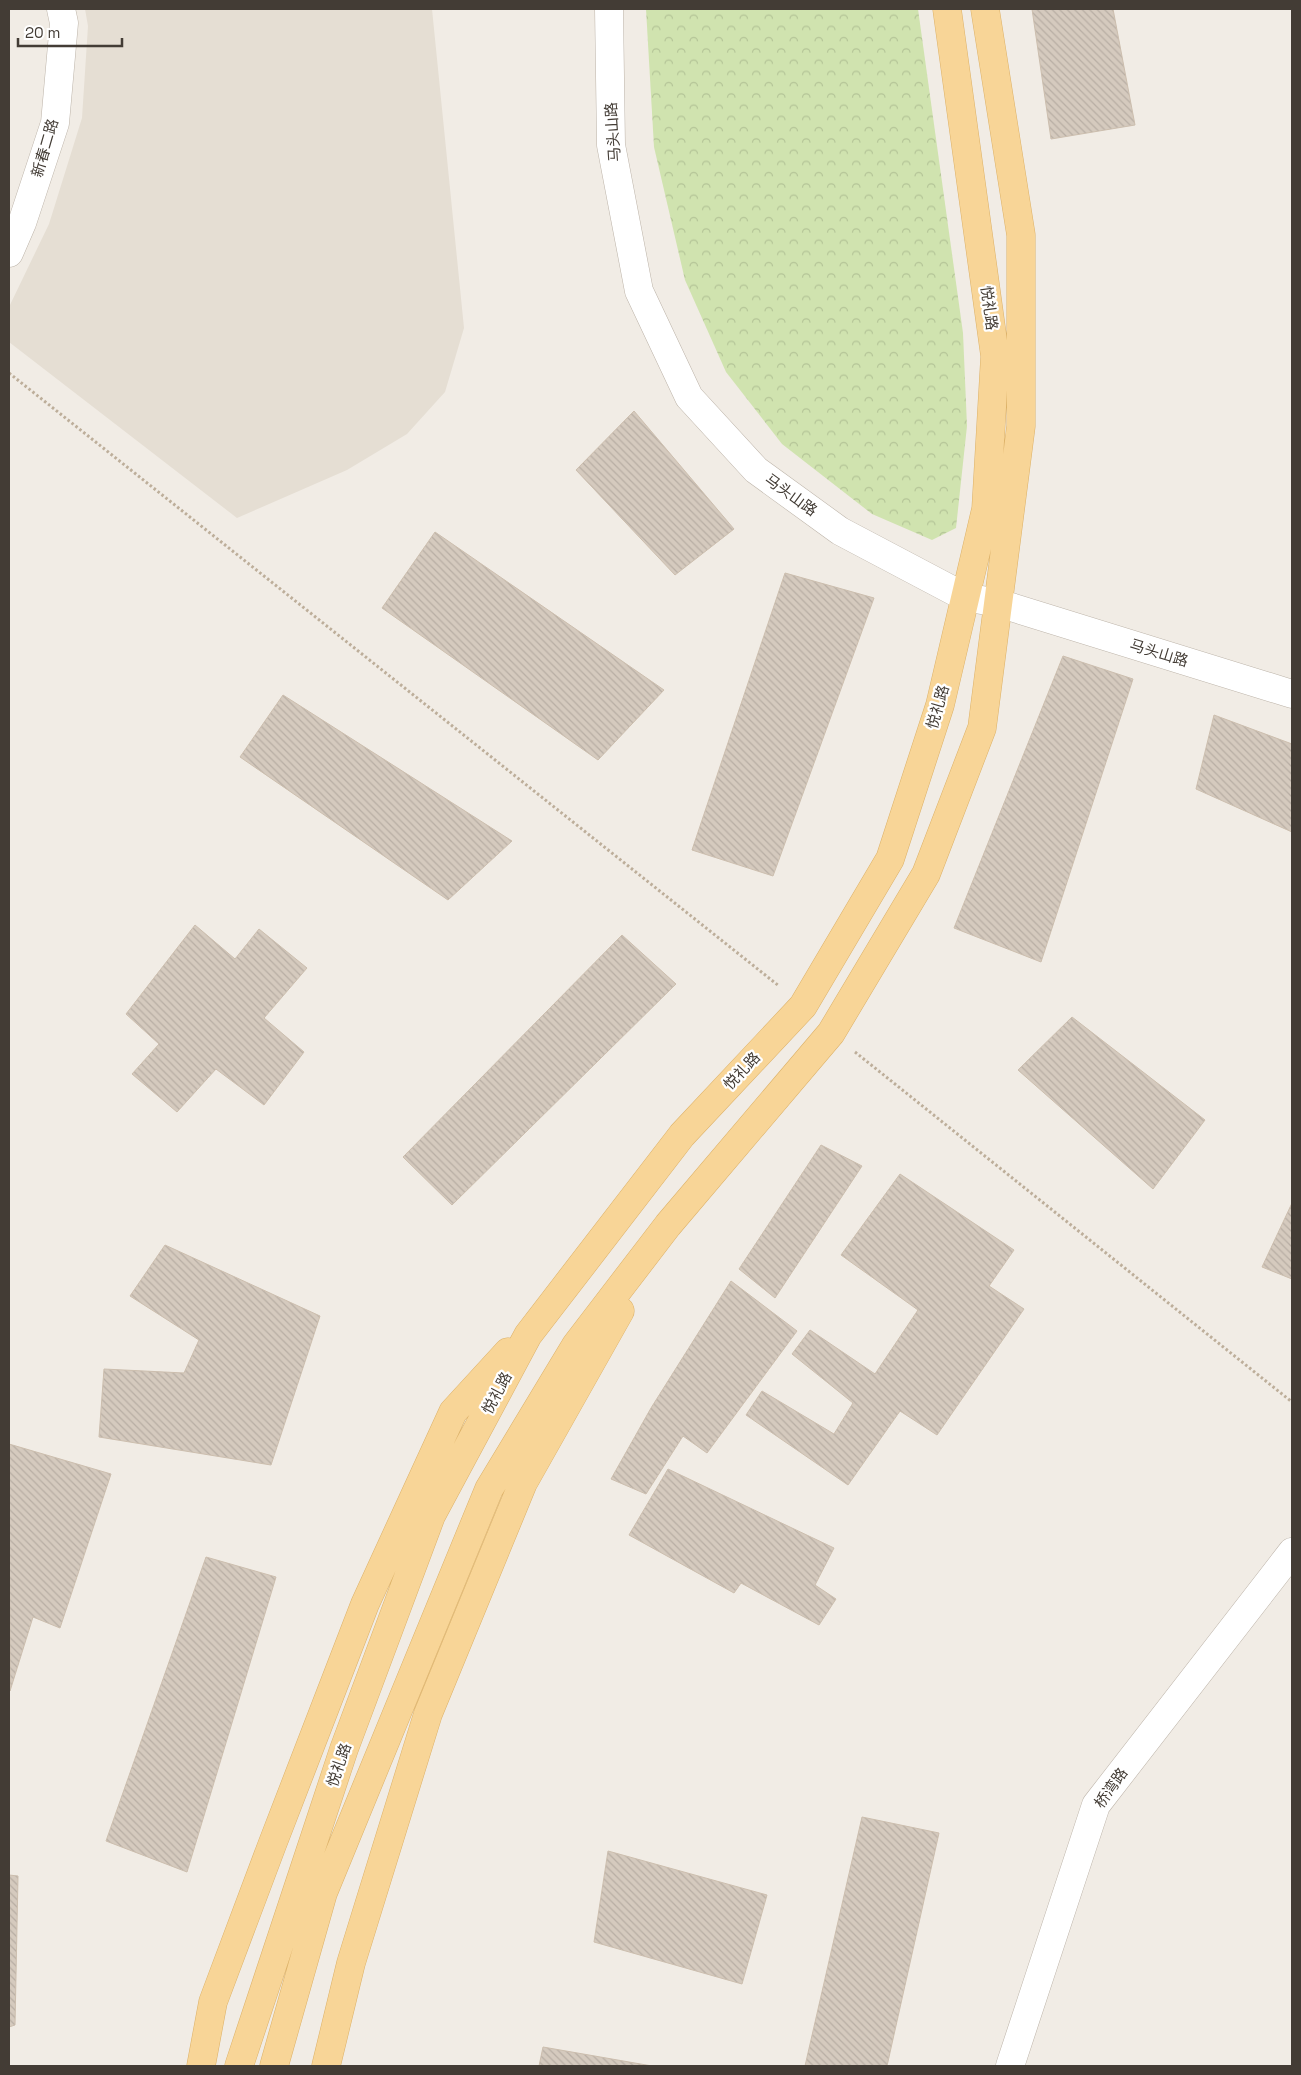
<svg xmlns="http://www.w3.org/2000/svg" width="1301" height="2075" font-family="'Space Grotesk','Noto Sans SC',sans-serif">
<defs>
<pattern id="park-crowns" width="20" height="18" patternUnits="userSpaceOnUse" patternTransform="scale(1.25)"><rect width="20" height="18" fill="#d0e3af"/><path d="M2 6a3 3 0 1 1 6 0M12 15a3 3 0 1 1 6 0" fill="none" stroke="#b4c497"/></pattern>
<pattern id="building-back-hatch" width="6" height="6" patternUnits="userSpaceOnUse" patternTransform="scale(1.25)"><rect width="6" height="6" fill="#d5cabe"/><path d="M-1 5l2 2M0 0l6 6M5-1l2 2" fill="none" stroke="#b8aea4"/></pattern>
</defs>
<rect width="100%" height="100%" fill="#f1ece5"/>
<!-- residential -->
<path fill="#e5ded3" d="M85,9h347l32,319 -19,64 -38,42 -60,36 -110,48 -228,-176v-35l40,-83 33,-106 6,-92z"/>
<!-- park -->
<path fill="url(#park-crowns)" d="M646,9h272l45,324 4,93 -11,102 -24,12 -60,-26 -90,-70 -56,-72 -41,-92 -31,-133z"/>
<!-- building -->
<path fill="url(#building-back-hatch)" stroke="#ccbeae" d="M1032,9h81l22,116 -84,14z
M634,411l100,118 -59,46 -99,-105z
M435,532l229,158 -66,70 -216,-152z
M785,573l89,25 -101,278 -81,-26z
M1063,656l70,23 -92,283 -87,-34z
M283,695l229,146 -64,59 -208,-143z
M1214,715l78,29v88l-96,-43z
M195,925l40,34 24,-30 48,39 -43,50 40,34 -40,53 -48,-36 -39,43 -45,-38 27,-30 -33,-30z
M622,935l54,49 -224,221 -49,-48z
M1072,1017l133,103 -52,69 -135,-119z
M821,1145l41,21 -87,132 -36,-29z
M900,1174l114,76 -25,36 35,23 -87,126 -37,-24 -52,74 -102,-70 16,-24 72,43 19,-31 -61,-49 18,-24 65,44 43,-64 -77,-55z
M1292,1203v76l-30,-12z
M165,1245l155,71 -49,149 -172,-28 5,-68 80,4 15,-33 -69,-44z
M731,1281l66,50 -90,122 -24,-17 -37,58 -35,-15 40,-71z
M9,1444l102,30 -51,154 -27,-11 -23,74z
M668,1469l166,79 -19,37 21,14 -17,26 -78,-42 -7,10 -105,-58z
M206,1557l70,20 -89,295 -81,-31z
M862,1817l77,16 -52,233h-82z
M608,1851l159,44 -25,89 -148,-42z
M9,1875l9,1 -3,149 -6,2z
M543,2047l109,19h-113z"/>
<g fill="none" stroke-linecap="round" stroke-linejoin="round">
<defs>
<path id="minor" d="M609,9l2,136 28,146 50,106 67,73 84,61 125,66 33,6 294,91
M9,253l13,-30 33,-100 9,-100 -3,-14
M1010,2066l86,-261 196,-253"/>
<path id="major" d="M201,2066l12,-64 59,-157 93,-241 88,-192 55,-60
M239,2066l105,-317 87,-233 97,-181 154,-200 121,-129 87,-147 50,-154 46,-196 9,-153 -48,-347
M274,2066l49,-173 166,-404 87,-144 92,-120 163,-192 95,-159 56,-146 39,-302v-191l-36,-226
M326,2066l25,-103 77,-249 95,-231 97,-172"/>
</defs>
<!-- minor casing -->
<use href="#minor" stroke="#bcb3a8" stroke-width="29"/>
<!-- major casing -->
<use href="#major" stroke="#dcb168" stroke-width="29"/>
<!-- path -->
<path stroke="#bdae9a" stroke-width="3" stroke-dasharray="2.5 2.5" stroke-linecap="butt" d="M9,373l770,613
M855,1052l437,350"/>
<!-- minor -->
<use href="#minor" stroke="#fff" stroke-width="28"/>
<!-- major -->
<use href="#major" stroke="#f8d597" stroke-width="28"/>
</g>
<g text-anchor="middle" stroke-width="4.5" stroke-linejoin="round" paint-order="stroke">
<!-- street labels -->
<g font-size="15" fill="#433c35" stroke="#fff">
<text transform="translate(613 132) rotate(-94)" y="5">马头山路</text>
<text transform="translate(45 148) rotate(-74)" y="5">新春二路</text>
<text transform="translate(989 308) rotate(82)" y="5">悦礼路</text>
<text transform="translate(791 495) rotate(36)" y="5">马头山路</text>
<text transform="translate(1159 653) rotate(17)" y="5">马头山路</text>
<text transform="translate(938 707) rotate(-74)" y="5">悦礼路</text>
<text transform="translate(742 1071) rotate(-47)" y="5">悦礼路</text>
<text transform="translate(497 1393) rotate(-62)" y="5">悦礼路</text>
<text transform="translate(339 1765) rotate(-71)" y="5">悦礼路</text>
<text transform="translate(1111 1788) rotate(-55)" y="5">桥湾路</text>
</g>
</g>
<!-- border -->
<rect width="1301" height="2075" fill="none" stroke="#433c35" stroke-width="20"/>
<!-- scale -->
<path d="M18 38v8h104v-8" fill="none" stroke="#433c35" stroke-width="2.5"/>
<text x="25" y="38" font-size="15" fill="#433c35" stroke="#ffffff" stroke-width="4" paint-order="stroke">20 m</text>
</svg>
